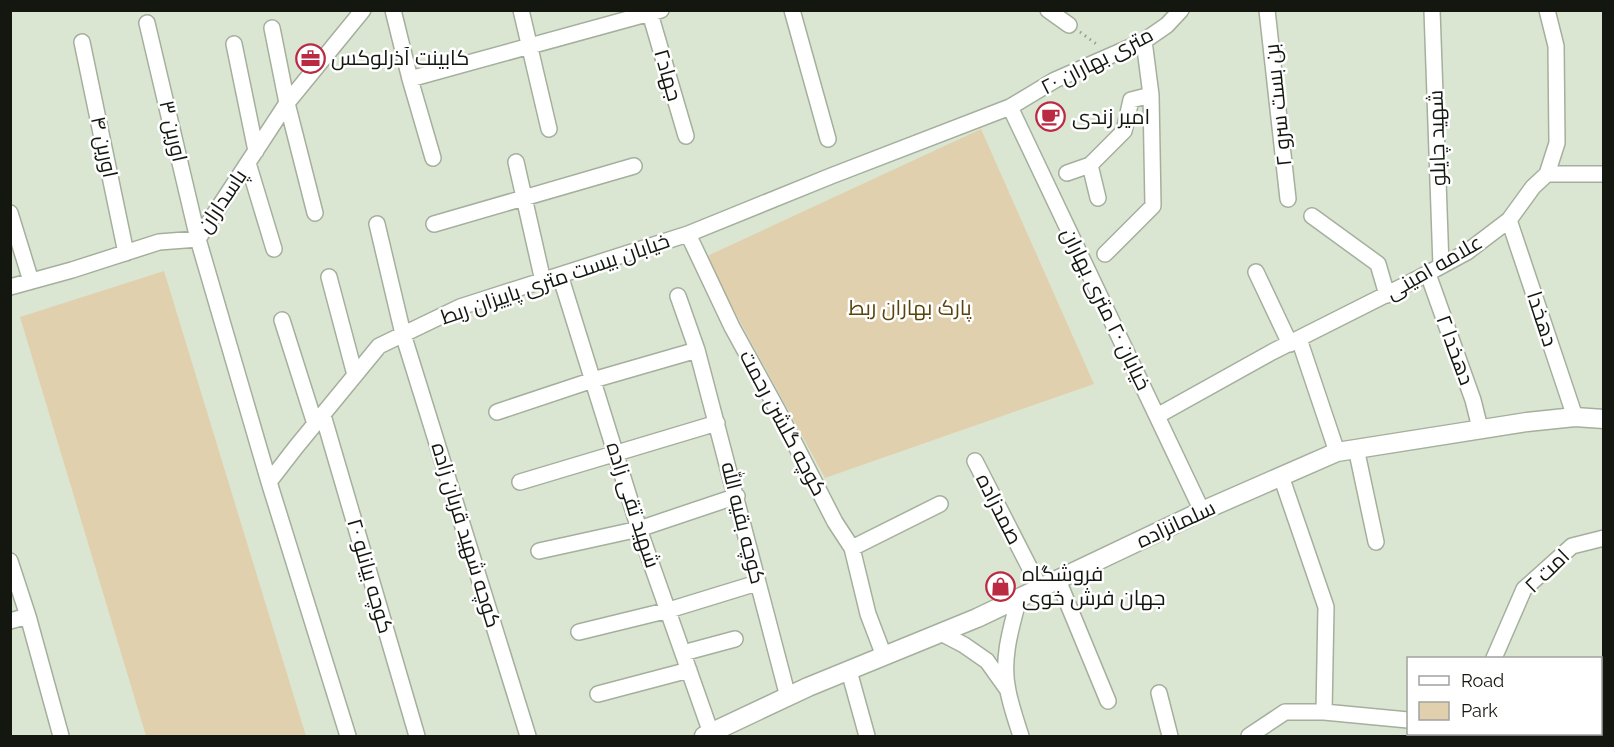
<svg xmlns="http://www.w3.org/2000/svg" width="1614" height="747" font-family="Raleway,Cairo,sans-serif">
<rect width="100%" height="100%" fill="#dbe6d2"/>
<!-- green -->
<path fill="#e1d0ae" d="M981,129l113,255 -269,94 -120,-221z
M164,271l142,465h-160l-126,-419z"/>
<g fill="none" stroke-linecap="round" stroke-linejoin="round">
<defs>
<path id="minor" d="M393,10l17,69 23,79
M521,10l28,119
M649,10l37,126
M792,10l36,129
M1048,10l21,15
M1267,10l21,189
M1432,10l9,256
M147,23l51,216 71,243
M272,28l15,75 28,110
M82,42l44,211
M234,44l22,107
M410,79l251,-69
M1010,107l192,404
M516,162l27,119
M248,163l26,86
M1090,165l8,33
M1067,173l23,-8 34,-34 7,-31 20,-5 -7,-54
M1547,174h57
M10,213l21,68
M1312,216l66,48 9,31
M1509,220l66,197
M377,224l26,110 125,402
M434,224l200,-58
M688,234l44,93 45,82 58,113 17,26 16,66 16,42
M198,239l89,-136 76,-93
M1105,254l48,-48 -2,-111
M1256,272l34,72
M1428,274l45,126 7,28
M560,275l79,254 72,204
M329,277l26,98
M10,287l62,-17 87,-28 39,-3
M678,296l19,54 91,347
M282,320l33,104
M1299,339l38,113
M497,412l96,-32 104,-30
M323,415l94,321
M1157,416l115,-64 147,-74 48,-26 42,-32 24,-33 14,-13 10,-31 -1,-97 -9,-36
M1356,448l20,94
M975,461l65,127
M1281,476l45,131 -2,105 84,8
M520,482l197,-59
M852,548l88,-44
M539,551l100,-22 98,-33
M10,561l18,55 33,120
M1058,580l50,121
M1019,598c-8,30 -18,62 -11,93 3,15 8,30 13,45
M10,621l18,-5
M579,632l90,-22 88,-27
M941,633l23,12 23,16 20,28
M683,653l52,-14
M1494,658l30,-69 48,-43 32,-8
M849,671l18,65
M1159,693l11,43
M598,694l91,-24
M348,736l-79,-254 27,-35 83,-101 81,-39 228,-73 143,-58 179,-69 45,-27 89,-39 23,-16 14,-15
M1249,736l36,-24h39
M1460,736l1,-2"/>
<path id="major" d="M704,736l104,-49 169,-69 225,-107 135,-59 190,-30 48,-5 29,2"/>
</defs>
<!-- minor casing -->
<use href="#minor" stroke="#a5af9d" stroke-width="18"/>
<!-- major casing -->
<use href="#major" stroke="#a5af9d" stroke-width="21"/>
<!-- path -->
<path stroke="#979f90" stroke-width="3" stroke-dasharray="1.5 4.5" stroke-linecap="butt" d="M1080,32l19,14"/>
<!-- minor -->
<use href="#minor" stroke="#fff" stroke-width="15"/>
<!-- major -->
<use href="#major" stroke="#fff" stroke-width="18"/>
</g>
<!-- icons -->
<defs>
<symbol id="office-ring" viewBox="-11 -11 22 22"><circle r="9.5" fill="#fff" stroke="#bb2a43" stroke-width="1.5"/><path d="M-6-3h4V-5.5h4V-3h4V5H-6ZM-1-4.5V-3h2v-1.5ZM-6 0V1H6V0Z" fill="#bb2a43"/></symbol>
<symbol id="cafe-ring" viewBox="-11 -11 22 22"><circle r="9.5" fill="#fff" stroke="#bb2a43" stroke-width="1.5"/><path d="M-5.5-4.5H6V0H3Q3 3.5 0 3.5H-2.5Q-5.5 3.5-5.5 0ZM3-3.2v2h1.7v-2ZM-6 4.5H4V6H-6Z" fill="#bb2a43"/></symbol>
<symbol id="shop-ring" viewBox="-11 -11 22 22"><circle r="9.5" fill="#fff" stroke="#bb2a43" stroke-width="1.5"/><path d="M-5-2.5h2.3a2.7 3.5 0 0 1 5.4 0H5L5.5 6h-11ZM-1.5-2.5h3a1.5 2.3 0 0 0-3 0Z" fill="#bb2a43"/></symbol>
</defs>
<g fill-rule="evenodd">
<use href="#office-ring" x="294" y="42" width="33" height="33"/>
<use href="#cafe-ring" x="1034" y="100" width="33" height="33"/>
<use href="#shop-ring" x="984" y="570" width="33" height="33"/>
</g>
<g text-anchor="middle" stroke-width="5" stroke-linejoin="round" paint-order="stroke">
<!-- poi labels -->
<g font-size="21" fill="#131710" stroke="#fff" text-anchor="start">
<text x="331" y="65">کابینت آذرلوکس</text>
<text x="1072" y="124">امیر زندی</text>
<text x="1022" y="581">فروشگاه<tspan x="1022" dy="24">جهان فرش خوی</tspan></text>
</g>
<!-- street labels -->
<g font-size="21" fill="#131710" stroke="#fff">
<text transform="translate(1097 61) rotate(-27)" y="7">۲۰ متری بهاران</text>
<text transform="translate(668 75) rotate(74)" y="7">جهاد۲</text>
<text transform="translate(1278 105) rotate(-96)" y="7">بن بست سرو ۲</text>
<text transform="translate(173 131) rotate(77)" y="7">اورین ۳</text>
<text transform="translate(1437 138) rotate(-92)" y="7">شهید چایلو</text>
<text transform="translate(104 147) rotate(78)" y="7">اورین ۴</text>
<text transform="translate(222 201) rotate(-56)" y="7">پاسداران</text>
<text transform="translate(1434 267) rotate(-30)" y="7">علامه امینی</text>
<text transform="translate(555 279) rotate(-19)" y="7">خیابان بیست متری پاییزان ربط</text>
<text transform="translate(1106 309) rotate(64)" y="7">خیابان ۲۰ متری بهاران</text>
<text transform="translate(1542 319) rotate(72)" y="7">دهخدا</text>
<text transform="translate(1455 350) rotate(70)" y="7">دهخدا ۲</text>
<text transform="translate(783 423) rotate(62)" y="7">کوچه گلشن رحمت</text>
<text transform="translate(633 505) rotate(72)" y="7">شهید تقی زاده</text>
<text transform="translate(999 509) rotate(63)" y="7">صمدزاده</text>
<text transform="translate(743 523) rotate(76)" y="7">کوچه بقیه الله</text>
<text transform="translate(1176 524) rotate(-25)" y="7">سلمانزاده</text>
<text transform="translate(466 535) rotate(73)" y="7">کوچه شهید قربان زاده</text>
<text transform="translate(1547 571) rotate(-44)" y="7">امت ۲</text>
<text transform="translate(370 576) rotate(74)" y="7">کوچه بیانلو ۲۰</text>
</g>
<!-- park labels -->
<g font-size="21" fill="#5a440d" stroke="#fff">
<text x="910" y="315">پارک بهاران ربط</text>
</g>
</g>
<!-- border -->
<rect width="1614" height="747" fill="none" stroke="#131710" stroke-width="24"/>
<!-- legend -->
<rect x="1407" y="657" width="195" height="78" fill="#ffffff" stroke="#a1a29f" stroke-width="1.5"/>
<rect x="1419" y="676" width="30" height="9" fill="#ffffff" stroke="#a1a29f" stroke-width="1.5"/>
<text x="1461" y="687" font-size="18" fill="#131710">Road</text>
<rect x="1419" y="702" width="30" height="18" fill="#e1d0ae" stroke="#a1a29f" stroke-width="1.5"/>
<text x="1461" y="717" font-size="18" fill="#131710">Park</text>
</svg>
